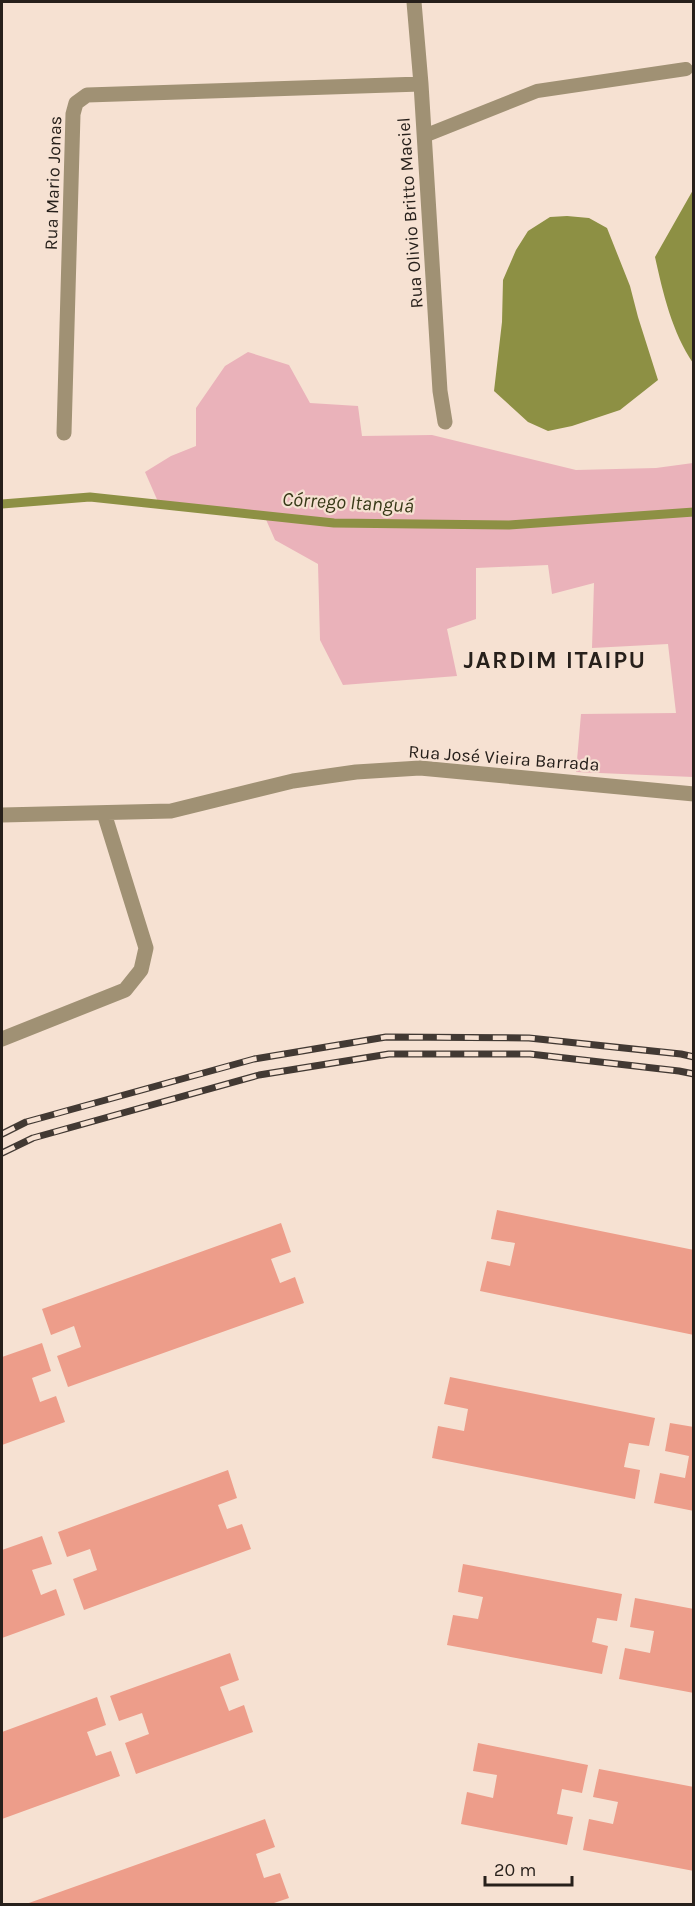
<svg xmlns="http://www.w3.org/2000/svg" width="695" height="1906" font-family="Karla,sans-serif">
<rect width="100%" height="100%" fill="#f6e1d2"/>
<!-- green -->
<path fill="#eab2ba" d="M248,352l41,13 21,38 48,3 4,30 70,-1 144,35 80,-2 37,-5v314l-117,-5 5,-58 95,-1 -8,-69 -76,4 2,-65 -42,11 -4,-29 -72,3v51l-29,10 10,47 -114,9 -23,-45 -2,-76 -43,-24 -11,-25 -105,-11 -14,-32 26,-16 25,-10v-38l29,-42z"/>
<!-- water -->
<path fill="#8d9044" d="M693,190v173c-21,-31 -30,-70 -38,-106z
M567,216l22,2 18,10 23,58 8,31 20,63 -38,30 -48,16 -24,5 -20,-9 -34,-31 8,-69 1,-42 13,-30 12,-19 22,-14z"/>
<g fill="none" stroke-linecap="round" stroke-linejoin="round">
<!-- stream -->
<path stroke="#8d9044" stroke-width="9" d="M2,504l88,-7 244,26 84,1 91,1 185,-13"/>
</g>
<!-- building -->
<path fill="#ed9d8a" d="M497,1210l197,40v85l-214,-44 7,-30 23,5 5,-23 -24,-4z
M281,1223l10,29 -20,7 9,24 15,-6 9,26 -236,84 -11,-31 24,-9 -7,-21 -23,9 -9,-26z
M42,1343l9,28 -19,7 8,24 16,-6 9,26 -63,23v-88z
M450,1377l205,41 -6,28 -20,-3 -5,24 16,3 -5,29 -203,-41 6,-32 26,5 4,-22 -24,-5z
M670,1423l24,4v84l-40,-8 6,-30 25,5 4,-22 -24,-5z
M228,1470l9,28 -19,7 9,24 15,-5 9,25 -167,61 -11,-31 24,-9 -7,-21 -23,8 -9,-25z
M42,1536l10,28 -20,6 9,25 15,-6 9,26 -63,23v-88z
M463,1564l159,30 -5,27 -20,-3 -5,24 16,4 -6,28 -155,-29 6,-30 25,4 5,-22 -25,-5z
M635,1598l59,11v84l-75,-14 6,-31 25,5 4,-22 -24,-4z
M230,1653l9,27 -19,7 9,24 15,-6 9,27 -117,42 -11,-31 24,-9 -7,-21 -23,8 -9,-25z
M97,1697l9,28 -19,7 9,24 15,-5 9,25 -118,43v-87z
M478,1743l110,22 -6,28 -20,-4 -5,25 16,3 -6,28 -106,-21 6,-32 26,6 4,-23 -24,-4z
M599,1769l95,18v84l-111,-21 6,-31 24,5 5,-22 -25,-5z
M265,1819l10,28 -19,7 8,24 16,-5 9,25 -18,6h-245z"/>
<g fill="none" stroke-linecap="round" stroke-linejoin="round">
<!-- service -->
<path stroke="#a09174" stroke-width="14" d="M424,136l113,-45 149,-22"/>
<!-- minor -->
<path stroke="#a09174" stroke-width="15" d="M414,2l7,82 19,307 5,31
M64,433l9,-319 3,-11 11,-8 334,-11
M2,815l169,-4 122,-30 63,-9 64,-4 274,26
M2,1039l123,-49 16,-20 5,-22 -42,-135"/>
<defs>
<path id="rail" d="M2,1134l24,-12 228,-63 132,-22 143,1 152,16 13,3
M2,1153l31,-15 226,-63 130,-21h141l149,17 15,3"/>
</defs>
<!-- rail casing -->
<use href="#rail" stroke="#423933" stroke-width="7"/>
<!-- rail -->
<use href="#rail" stroke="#f6e1d2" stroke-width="4.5" stroke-dasharray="14" stroke-linecap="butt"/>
</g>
<g text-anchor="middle" stroke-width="4.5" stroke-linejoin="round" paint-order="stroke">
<!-- street labels -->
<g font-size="18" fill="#27201b" stroke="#f6e1d2">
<text transform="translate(53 183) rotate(-88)" y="6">Rua Mario Jonas</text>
<text transform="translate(410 213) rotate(-94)" y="6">Rua Olivio Britto Maciel</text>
<text transform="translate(504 758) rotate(4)" y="6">Rua José Vieira Barrada</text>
</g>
<!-- water labels -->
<g font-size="20" font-style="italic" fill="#393a18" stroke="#f6e1d2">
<text transform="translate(348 502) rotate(3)" y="7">Córrego Itanguá</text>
</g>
<!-- district labels -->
<g font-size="24" font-weight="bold" letter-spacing="1.5" fill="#27201b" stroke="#f6e1d2">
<text x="555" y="668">JARDIM ITAIPU</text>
</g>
</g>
<!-- border -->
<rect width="695" height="1906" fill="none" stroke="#27201b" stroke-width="6"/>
<!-- scale -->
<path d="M485 1876v9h87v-9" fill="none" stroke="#27201b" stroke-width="3"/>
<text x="494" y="1876" font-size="18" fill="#27201b" stroke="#f6e1d2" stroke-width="4.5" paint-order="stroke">20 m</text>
</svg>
